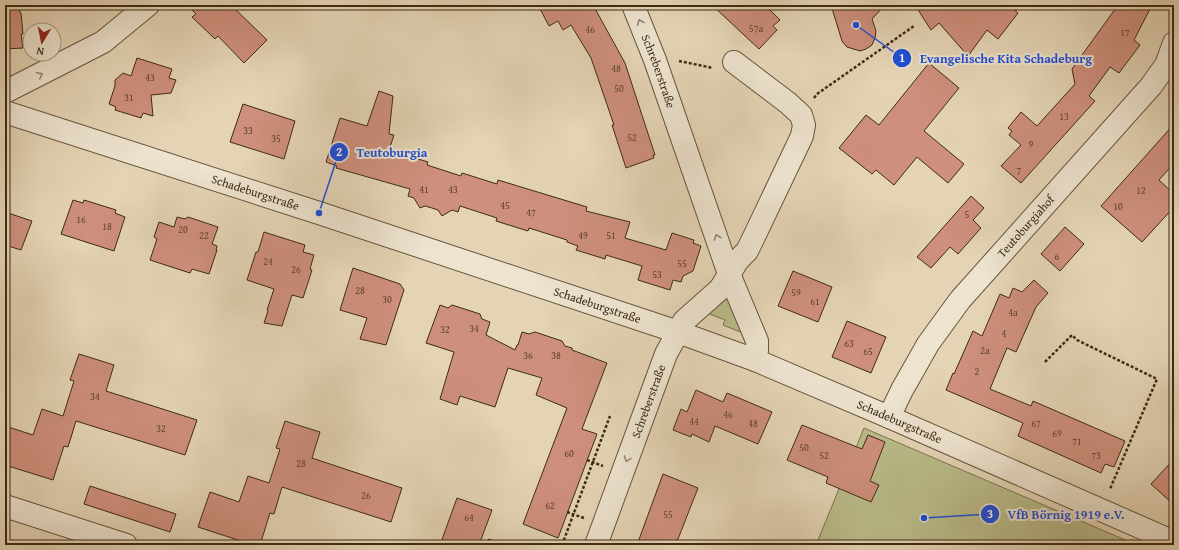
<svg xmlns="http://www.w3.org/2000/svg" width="1179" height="550" font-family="'Gentium Book Plus',serif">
<rect width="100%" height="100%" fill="#e4d4b5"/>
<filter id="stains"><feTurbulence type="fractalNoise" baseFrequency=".005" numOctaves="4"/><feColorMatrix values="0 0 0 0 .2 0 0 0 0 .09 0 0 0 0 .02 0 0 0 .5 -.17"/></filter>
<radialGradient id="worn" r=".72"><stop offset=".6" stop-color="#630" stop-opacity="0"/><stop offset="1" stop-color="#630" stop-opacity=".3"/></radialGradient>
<!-- green -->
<path fill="#babb8a" stroke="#7c734f" d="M723,298h5l20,37 -25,-10 2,-5 -18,-7z
M864,428l273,117h-321z"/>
<!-- building -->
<path fill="#ce8f7c" stroke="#3d2b14" d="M5,5h14l1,8h1l2,21h-2l2,14 -18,1z
M187,5h44l36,35 -23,23 -26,-27 -3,3 -23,-22 4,-3z
M538,5h55l32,58 30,92h-2l1,3 -28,10 -14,-43h2l-23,-67 -20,-33 -8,5 -5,-9 -9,5z
M712,5h53l15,15 -7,6 4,4 -18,19z
M831,5h54l-13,14 4,12 -1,7 -3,7 -6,4 -6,2 -13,-4 -5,-6z
M915,5h93l10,8 -20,26 -11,-9 -19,26 -29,-33 -8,7z
M1118,5h34l-18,35 6,5 -21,28 -9,-6 -21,29 6,5 -74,82 -20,-17 20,-21 -12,-10 3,-4 -4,-3 13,-16 16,14 38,-42 -3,-15z
M137,58l35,11 -3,9 7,2 -5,13 -20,2 2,21 -10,-3 -2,5 -26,-8 1,-3 -7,-3 6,-18v-6l8,-7 8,3z
M929,63l30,25 -35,43 40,33 -16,19 -31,-26 -23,28 -18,-15 -4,4 -33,-26 27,-33 13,10z
M379,91l14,5 -4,38 5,1 -5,15 39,12 -1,3 34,11 1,-3 35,11 1,-4 89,27 -1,4 44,11 -5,16 41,12 6,-17 22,7 -1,3 8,3 -8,25 -10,5 -2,6 -8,-2 -3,10 -32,-10 4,-14 -36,-11 -1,4 -16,-5 -13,-4 2,-4 -11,-4v-2l-38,-12 -1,3 -32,-10 1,-3 -37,-12 -2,6 -6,-2 -10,6 -4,-6 -6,-2 -7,-2 -5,2 -6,-10 -6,-2 2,-7 -74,-21 1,-2 -11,-4 14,-44 27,8z
M243,104l52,17 -11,38 -54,-17z
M1174,124v39l-15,17 15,14v13l-32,35 -41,-36z
M971,196l13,12 -11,12 8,8 -23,26 -8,-7 -19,21 -14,-11z
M73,200l10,3 1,-3 32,10 -1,3 10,4 -11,34 -53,-17z
M5,212l27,9 -11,29 -16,-5z
M177,217l8,2 3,-2 30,10 -6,17 5,2 -1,4h1l-8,24 -17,-5 -2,4 -40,-13 7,-21 -3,-2 5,-15 15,5z
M1065,227l19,17 -24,27 -19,-17z
M264,232l41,13 -2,7 11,3 -4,14 2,1 -9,28 -11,-3 -10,31 -18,-3 4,-12 -1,-1 7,-21 -27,-9 9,-28h2z
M353,268l47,16 4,6 -18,55 -26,-6 7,-21 -27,-8z
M793,271l39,16 -14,35 -40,-16z
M1034,280l14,13 -12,14 -20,45 -9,-4 -17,41 41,17 2,-5 92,40 -11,26 -9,-3 -4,9 -83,-37 5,-13 -77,-33 7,-17 1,1 19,-43 9,5 18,-42 9,4 4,-10 9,4z
M440,305l8,3 4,-3 28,9 2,5 8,3 -4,13 29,15 2,-5h1l4,-13 7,2 6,-2 27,9 3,5 7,2v2l35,13 -25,66 15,5 -39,104 -35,-14 44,-116 -31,-13 6,-17 -34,-10 -13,39 -35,-11 -3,9 -17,-6 14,-47 -28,-9z
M847,321l39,16 -15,36 -39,-16z
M79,354l35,11 -8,26 91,29 -12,35 -109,-34 -8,26 -4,-1 -11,34 -48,-15v-39l28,9 9,-26 21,7 11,-35 -4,-1z
M696,390l27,12 4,-9 45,19 -14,32 -43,-18 -6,16 -17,-8 -1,3 -18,-7 8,-21 6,3z
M285,421l35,11 -8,26 90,30 -11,34 -109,-35 -8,27 -4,-1 -10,32h-7l-55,-18 12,-35 29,10 9,-26 21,7 11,-34 -4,-1z
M802,425l60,24 6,-14 17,7 -15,39 9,4 -8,17 -45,-19 2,-6 -41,-17z
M1174,459v46l-23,-21z
M663,474l35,14 -20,51h-1l-2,6h-38z
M90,486l86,28 -6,18 -86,-28z
M457,498l35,12 -13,35h-39z"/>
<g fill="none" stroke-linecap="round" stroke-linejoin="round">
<defs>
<g id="minor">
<path id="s1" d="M633,5l22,55 74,214 28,67v9l-2,10"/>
<path d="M5,92l98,-50 45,-37"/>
<path id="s2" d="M5,112l314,101 359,119 77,28 134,57 285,125"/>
<path id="s3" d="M889,417l13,-27 26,-46 32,-44 191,-214 15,-21 8,-22"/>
<path d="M5,506l121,39"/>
<path id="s4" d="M596,545l70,-191 18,-33 36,-32 18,-29 9,-9 5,-10 50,-105 2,-11 -3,-10 -13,-12 -54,-41"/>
</g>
</defs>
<!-- minor casing -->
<use href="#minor" stroke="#67553c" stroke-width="24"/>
<!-- path -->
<path stroke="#3d2b14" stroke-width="2.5" stroke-dasharray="3 2" stroke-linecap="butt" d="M679,61l34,7
M814,98l3,-4 97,-68
M1045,362l27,-27 5,5 80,39 -47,110
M587,460l16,6
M567,512l17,6
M487,545l2,-5 12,5
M562,545l48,-129"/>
<!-- minor -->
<use href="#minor" stroke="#ede3cf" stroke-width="22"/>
</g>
<!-- one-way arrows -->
<defs><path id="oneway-chevron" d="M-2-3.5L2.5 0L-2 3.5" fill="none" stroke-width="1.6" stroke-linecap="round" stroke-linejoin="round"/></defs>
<g stroke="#958772">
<use href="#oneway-chevron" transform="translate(640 22) rotate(-113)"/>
<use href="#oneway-chevron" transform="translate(40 75) rotate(-26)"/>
<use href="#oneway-chevron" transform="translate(717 237) rotate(-109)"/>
<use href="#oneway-chevron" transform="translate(627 459) rotate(110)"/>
</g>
<g text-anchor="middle" stroke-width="4" stroke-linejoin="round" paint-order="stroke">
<!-- number labels -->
<g font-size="10" fill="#61442e">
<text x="756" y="32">57a</text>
<text x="590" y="33">46</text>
<text x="1125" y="36">17</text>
<text x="616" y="72">48</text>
<text x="150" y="81">43</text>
<text x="619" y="92">50</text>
<text x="129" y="101">31</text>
<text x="1064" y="120">13</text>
<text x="248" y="134">33</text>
<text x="632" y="141">52</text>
<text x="276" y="142">35</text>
<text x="1031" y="148">9</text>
<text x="1019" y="174">7</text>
<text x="424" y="193">41</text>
<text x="453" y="193">43</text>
<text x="1141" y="194">12</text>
<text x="505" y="209">45</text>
<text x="1118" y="210">10</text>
<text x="531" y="216">47</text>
<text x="967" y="218">5</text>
<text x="81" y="223">16</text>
<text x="107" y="230">18</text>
<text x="183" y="233">20</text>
<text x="204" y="239">22</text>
<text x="583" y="239">49</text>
<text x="611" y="239">51</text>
<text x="1057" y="260">6</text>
<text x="268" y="265">24</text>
<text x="682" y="267">55</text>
<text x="296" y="273">26</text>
<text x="657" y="278">53</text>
<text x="360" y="294">28</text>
<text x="796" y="296">59</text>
<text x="387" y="303">30</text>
<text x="815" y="305">61</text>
<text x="1013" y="316">4a</text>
<text x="474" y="332">34</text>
<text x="445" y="333">32</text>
<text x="1004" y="337">4</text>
<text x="849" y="347">63</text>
<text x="985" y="354">2a</text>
<text x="868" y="355">65</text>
<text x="528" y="359">36</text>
<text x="556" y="359">38</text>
<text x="977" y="375">2</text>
<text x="95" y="400">34</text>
<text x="728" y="418">46</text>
<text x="694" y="425">44</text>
<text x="753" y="427">48</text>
<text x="1036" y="427">67</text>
<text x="161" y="432">32</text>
<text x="1057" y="437">69</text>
<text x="1077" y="445">71</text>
<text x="804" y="451">50</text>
<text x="569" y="457">60</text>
<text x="824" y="459">52</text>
<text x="1096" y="459">73</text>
<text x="301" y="467">28</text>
<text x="366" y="499">26</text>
<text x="550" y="509">62</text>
<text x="668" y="518">55</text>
<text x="469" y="521">64</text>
</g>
<!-- street labels -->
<g font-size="12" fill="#3d2b14" stroke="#ede3cf">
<text dy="4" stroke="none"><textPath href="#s1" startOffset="71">Schreberstraße</textPath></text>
<text dy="4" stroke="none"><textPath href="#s2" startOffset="263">Schadeburgstraße</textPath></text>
<text dy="4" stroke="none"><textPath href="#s3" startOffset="236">Teutoburgiahof</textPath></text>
<text dy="4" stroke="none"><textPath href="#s2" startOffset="623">Schadeburgstraße</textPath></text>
<text dy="4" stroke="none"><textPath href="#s4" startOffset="153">Schreberstraße</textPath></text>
<text dy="4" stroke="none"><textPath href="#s2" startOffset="947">Schadeburgstraße</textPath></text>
</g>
</g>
<!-- callouts -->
<path fill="none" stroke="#1d4ed8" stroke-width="1.5" d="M856 25L902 58M319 213L339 152M924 518L990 514"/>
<g fill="#1d4ed8" stroke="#ede3cf" stroke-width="1.5">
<circle cx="856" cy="25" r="4"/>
<circle cx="319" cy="213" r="4"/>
<circle cx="924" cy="518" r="4"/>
<circle cx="902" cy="58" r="10"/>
<circle cx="339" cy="152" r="10"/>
<circle cx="990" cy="514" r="10"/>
</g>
<g font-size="12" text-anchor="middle" font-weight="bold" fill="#fff">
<text x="902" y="62">1</text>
<text x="339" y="156">2</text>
<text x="990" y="518">3</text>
</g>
<g font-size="13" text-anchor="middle" font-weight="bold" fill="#1d4ed8" stroke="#ede3cf" stroke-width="4" stroke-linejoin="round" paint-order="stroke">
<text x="1006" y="63">Evangelische Kita Schadeburg</text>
<text x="392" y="157">Teutoburgia</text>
<text x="1066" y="519">VfB Börnig 1919 e.V.</text>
</g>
<!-- margin -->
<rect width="1179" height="550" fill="none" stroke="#e4d4b5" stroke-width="20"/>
<rect x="6" y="6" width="1167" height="538" fill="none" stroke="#3d2b14" stroke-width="2"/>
<rect x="10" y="10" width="1159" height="530" fill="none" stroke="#3d2b14"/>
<!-- north arrow -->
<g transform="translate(42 42) rotate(190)"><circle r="19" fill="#ede3cf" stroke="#a79984"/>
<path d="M0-3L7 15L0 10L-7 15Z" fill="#8f2418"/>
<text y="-6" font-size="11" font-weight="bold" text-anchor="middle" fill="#3d2b14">N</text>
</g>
<rect width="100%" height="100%" filter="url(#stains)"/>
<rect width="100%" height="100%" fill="url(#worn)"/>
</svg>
